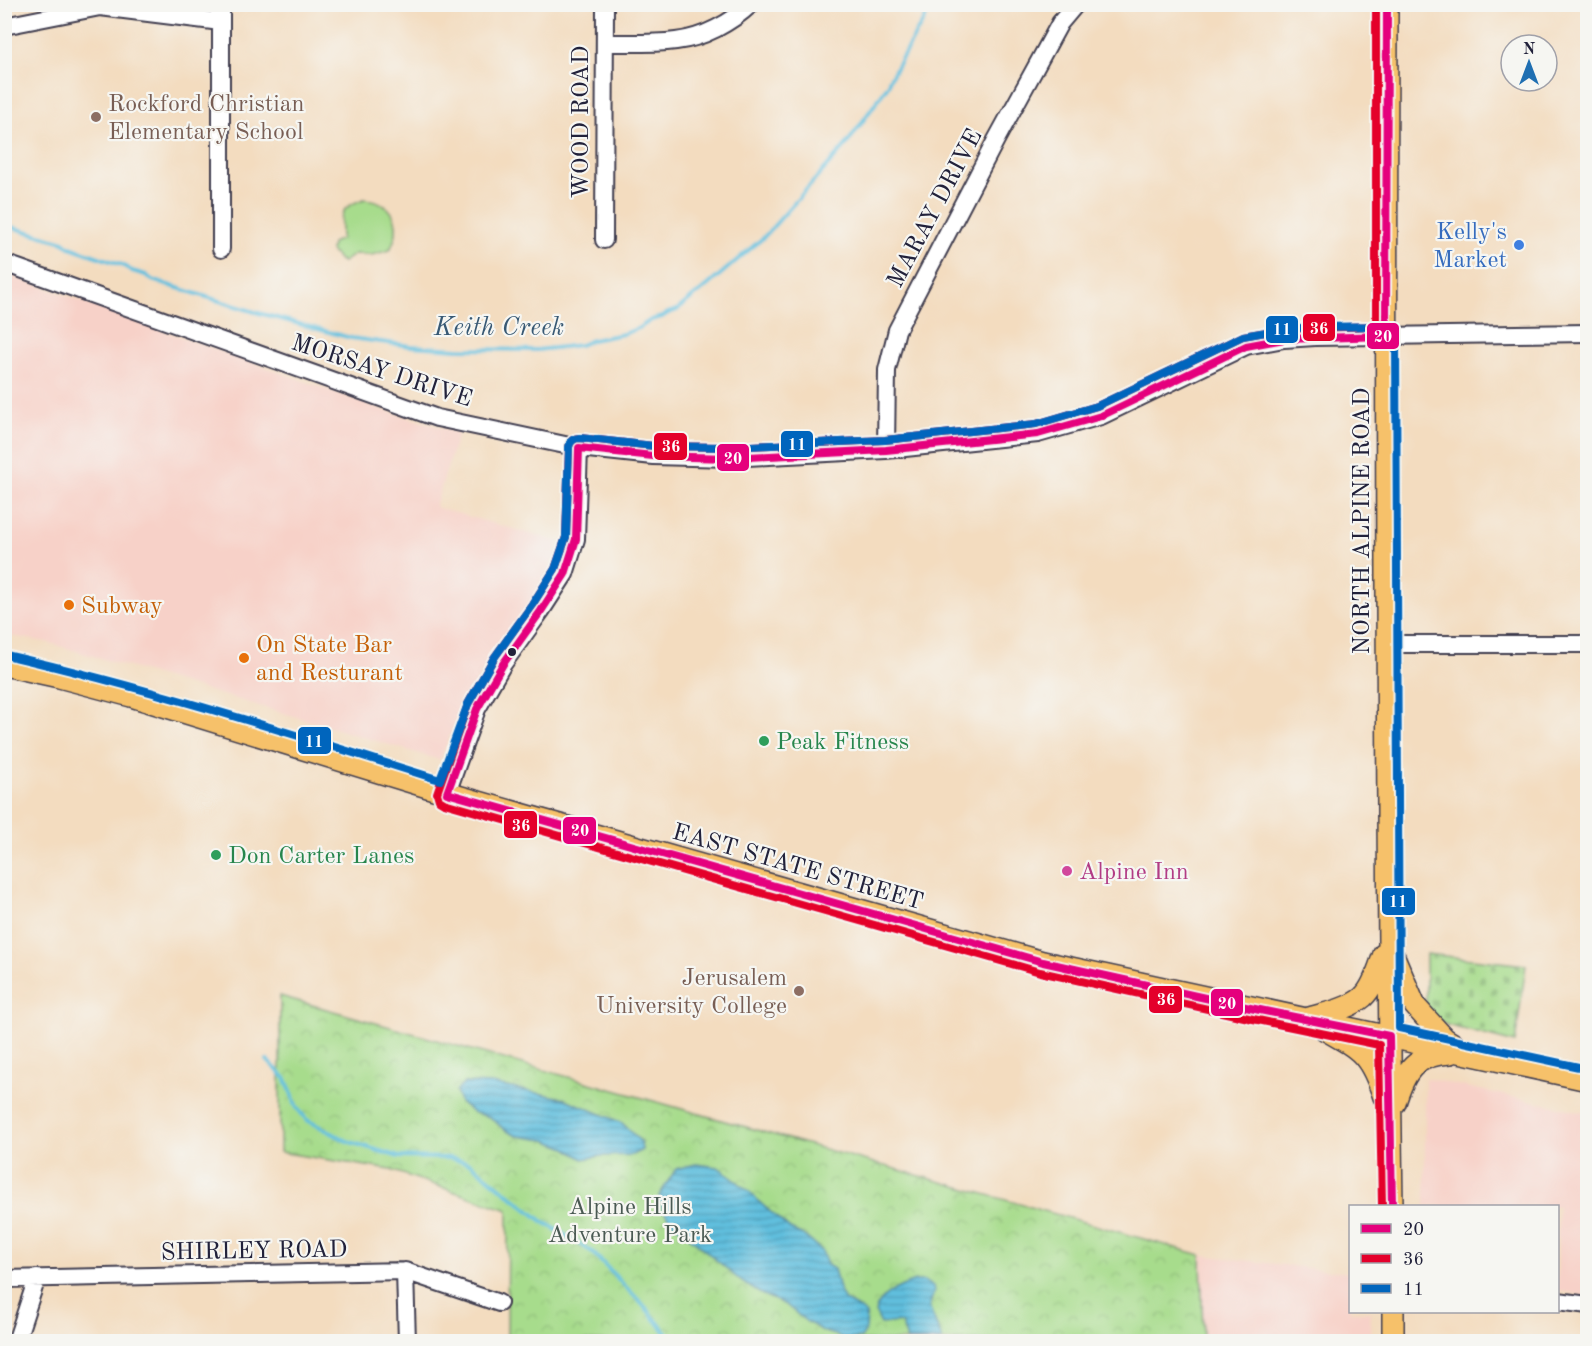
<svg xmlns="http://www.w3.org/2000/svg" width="1592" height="1346" font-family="'Old Standard TT',serif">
<defs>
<pattern id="cemetery-stones" width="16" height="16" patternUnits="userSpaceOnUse" patternTransform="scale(1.5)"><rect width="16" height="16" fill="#a7dc8c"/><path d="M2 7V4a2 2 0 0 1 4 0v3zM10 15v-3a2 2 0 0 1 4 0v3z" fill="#8fbc7a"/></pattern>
<pattern id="park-crowns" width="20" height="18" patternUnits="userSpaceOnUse" patternTransform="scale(1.5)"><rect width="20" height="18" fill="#a7dc8c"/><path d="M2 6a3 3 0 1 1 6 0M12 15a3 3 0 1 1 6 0" fill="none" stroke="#8fbc7a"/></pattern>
<pattern id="water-rules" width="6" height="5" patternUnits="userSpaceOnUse" patternTransform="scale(1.5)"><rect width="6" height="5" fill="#60bfde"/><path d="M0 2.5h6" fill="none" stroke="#4f9bb5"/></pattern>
</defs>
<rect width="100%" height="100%" fill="#f6f6f2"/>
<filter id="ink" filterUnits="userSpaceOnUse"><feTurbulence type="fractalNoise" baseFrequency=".0167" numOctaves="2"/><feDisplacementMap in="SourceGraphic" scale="12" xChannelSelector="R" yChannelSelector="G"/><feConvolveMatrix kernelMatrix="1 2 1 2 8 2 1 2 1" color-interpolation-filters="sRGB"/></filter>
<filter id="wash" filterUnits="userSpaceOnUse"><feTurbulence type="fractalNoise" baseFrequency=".008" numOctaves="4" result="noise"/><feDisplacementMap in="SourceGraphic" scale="24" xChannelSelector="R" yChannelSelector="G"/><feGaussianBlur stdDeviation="1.35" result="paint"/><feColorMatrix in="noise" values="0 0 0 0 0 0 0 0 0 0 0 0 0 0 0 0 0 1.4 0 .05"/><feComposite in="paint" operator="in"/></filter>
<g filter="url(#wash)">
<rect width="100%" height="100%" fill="#f3dcbf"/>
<!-- built -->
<path fill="#f7d1c8" d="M4,273l380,137 74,23 -23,74 124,35 -12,35 -12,21 -44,61 -30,49 -21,52 -394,-118 -41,-7z
M1425,1078l162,35v183l-29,-5v-85h-133z
M1201,1255l149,18v39h21l-1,29h-167z"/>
<!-- cemetery -->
<path fill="url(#cemetery-stones)" stroke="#647f64" stroke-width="1.5" d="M1426,954l100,11 -11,78 -68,-18 -21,-13z"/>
<!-- park -->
<path fill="url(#park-crowns)" stroke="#647f64" stroke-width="1.5" d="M280,996l921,259 2,86h-696l1,-131 -117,-40 -111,-18z"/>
<!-- pitch -->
<path fill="#a7dc8c" stroke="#647f64" stroke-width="1.5" d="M364,199c19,1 34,12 32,33 0,6 -4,13 -6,18l-18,5 -17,-1 -12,8 -5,-3 -7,-8 1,-8 9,-4c0,-25 -3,-31 23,-40z"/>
<!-- water -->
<path fill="url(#water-rules)" stroke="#41708c" stroke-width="1.5" d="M465,1083l26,1 72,14 59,25 19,19 1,8 -10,5 -32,1 -17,3 -17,-11 -21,-8 -28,-4 -12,-6 -15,-13 -18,-5 -12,-10 -4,-11z
M696,1164l22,3 31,24 8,9 33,29 13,6 19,16 5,14 7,4 5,20 6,12 15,8 6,5c1,10 1,17 -5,24l-13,1 -23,-7 -18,-10 -21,-17 -25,-11 -19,-12 -72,-62 -8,-12 -3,-12 17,-27z
M915,1281h9l9,5 1,6 -5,15 14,34h-36c-6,-24 -5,-19 -26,-17l-6,-12c5,-17 23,-25 40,-31z"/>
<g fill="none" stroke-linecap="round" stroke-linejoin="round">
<!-- stream -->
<path stroke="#60bfde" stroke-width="4" d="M4,225l60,17 6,5 52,18 10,6 14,4 6,5 103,32 96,26 60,8 47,3 79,1 43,-5 12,-5 31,-6 16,-6 12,-8 11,-3 6,-4 9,-3 18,-15 5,-3 64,-55 82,-92 43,-61v-4l44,-76
M267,1060l19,19 11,29 10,12 40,21 52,16 51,1 20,5 72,58 49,30 55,57 28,34"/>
</g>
</g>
<g filter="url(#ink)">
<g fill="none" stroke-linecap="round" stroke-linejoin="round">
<defs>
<path id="minor" d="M4,26l96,-19 121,15
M605,43c23,0 47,1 71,-2 27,-3 55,-18 75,-37
M604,240l1,-236
M221,249v-245
M4,263l433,155 142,30 74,8 76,2 157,-8 152,-16 63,-18 145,-70 38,-7 31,-2 273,-4
M886,450l1,-80 10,-40 99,-190 64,-117 16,-19
M1387,644h201
M447,793l30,-84 26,-45 38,-53 24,-37 11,-35 3,-91
M405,1271l2,71
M4,1279l401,-8 94,32
M1558,1301l30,4
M16,1342l21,-64"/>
<path id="major" d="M1387,4c-1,401 -1,802 5,1202
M4,665l55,12 72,19 316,97 596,169 545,118
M1392,952l23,54 30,33 16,10
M1309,1018c17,-5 40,-9 54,-21 11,-10 16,-30 21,-43
M1324,1029c39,22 46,26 60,68
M1395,1103c10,-33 20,-48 56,-50
M1393,1342v-30"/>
</defs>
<!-- minor casing -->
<use href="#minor" stroke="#413e4f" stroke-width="20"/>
<!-- major casing -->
<use href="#major" stroke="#413e4f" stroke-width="24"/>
<!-- minor -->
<use href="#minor" stroke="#fff" stroke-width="16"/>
<!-- major -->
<use href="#major" stroke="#f6c16b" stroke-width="21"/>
<defs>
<path id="bus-1" d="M1387,4l-1,332 -102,3 -38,7 -145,70 -63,18 -152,16 -157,8 -76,-2 -74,-8 -3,91 -11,35 -24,37 -38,53 -26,45 -30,84 596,169 212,47 134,27 3,170"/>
<path id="bus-2" d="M1376,4v322l-93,3 -40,7 -146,70 -61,18 -151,16 -156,7 -75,-1 -74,-8c-6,0 -10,3 -11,9l-3,90 -11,32 -23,36 -38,53 -26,46 -31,89 2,7 5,3 596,169 213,47 126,26 3,161"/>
<path id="bus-3" d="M6,655c147,34 290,80 434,125l28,-76 26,-46 38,-53 23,-36 11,-32 3,-90c1,-6 5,-9 11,-9l74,8 75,1 156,-7 151,-16 61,-18 146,-70 40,-7 32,-2 74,-1 5,3 2,7 3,692 189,41"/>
</defs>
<!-- bus-1 casing -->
<use href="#bus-1" stroke="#f6f6f2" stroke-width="12"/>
<!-- bus-2 casing -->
<use href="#bus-2" stroke="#f6f6f2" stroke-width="12"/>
<!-- bus-3 casing -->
<use href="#bus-3" stroke="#f6f6f2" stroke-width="12"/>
<!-- bus-1 -->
<use href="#bus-1" stroke="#e5007d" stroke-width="8"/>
<!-- bus-2 -->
<use href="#bus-2" stroke="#e4002b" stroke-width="8"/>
<!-- bus-3 -->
<use href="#bus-3" stroke="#0065bd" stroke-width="8"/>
</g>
</g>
<!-- markers -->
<g fill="#8d6e63" stroke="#f6f6f2" stroke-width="2">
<circle cx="96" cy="117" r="6"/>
<circle cx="799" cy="991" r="6"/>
</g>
<circle fill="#3f7fe0" stroke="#f6f6f2" stroke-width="2" cx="1519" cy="245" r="6"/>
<g fill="#e8710a" stroke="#f6f6f2" stroke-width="2">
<circle cx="69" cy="605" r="6"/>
<circle cx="244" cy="658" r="6"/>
</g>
<circle fill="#22223b" stroke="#f6f6f2" stroke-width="2" cx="512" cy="652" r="5"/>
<g fill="#2e9e5b" stroke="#f6f6f2" stroke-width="2">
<circle cx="764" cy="741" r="6"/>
<circle cx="216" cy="855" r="6"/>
</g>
<circle fill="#d1479c" stroke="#f6f6f2" stroke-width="2" cx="1067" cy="871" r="6"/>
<g text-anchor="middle" stroke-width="4.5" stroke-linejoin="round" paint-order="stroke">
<!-- education labels -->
<g font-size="24" fill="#785e54" stroke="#f6f6f2" text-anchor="start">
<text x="108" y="111">Rockford Christian<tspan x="108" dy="28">Elementary School</tspan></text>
<text x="787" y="985" text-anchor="end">Jerusalem<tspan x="787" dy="28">University College</tspan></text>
</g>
<!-- street labels -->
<g font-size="24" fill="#22223b" stroke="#f6f6f2">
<text transform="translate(580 122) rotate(-90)" y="8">WOOD ROAD</text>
<text transform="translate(934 208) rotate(-62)" y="8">MARAY DRIVE</text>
<text transform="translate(382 370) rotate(18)" y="8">MORSAY DRIVE</text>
<text transform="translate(1361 521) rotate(-90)" y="8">NORTH ALPINE ROAD</text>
<text transform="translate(798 866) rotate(16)" y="8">EAST STATE STREET</text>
<text transform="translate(254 1250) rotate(-1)" y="8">SHIRLEY ROAD</text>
</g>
<!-- shop labels -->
<g font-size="24" fill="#366cbe" stroke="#f6f6f2" text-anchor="end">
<text x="1507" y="239">Kelly's<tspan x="1507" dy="28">Market</tspan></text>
</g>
<!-- food labels -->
<g font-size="24" fill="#c56008" stroke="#f6f6f2" text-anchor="start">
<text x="81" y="613">Subway</text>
<text x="256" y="652">On State Bar<tspan x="256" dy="28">and Resturant</tspan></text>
</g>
<!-- leisure labels -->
<g font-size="24" fill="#27864d" stroke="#f6f6f2" text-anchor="start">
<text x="776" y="749">Peak Fitness</text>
<text x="228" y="863">Don Carter Lanes</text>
</g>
<!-- hotel labels -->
<g font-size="24" fill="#b23c85" stroke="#f6f6f2" text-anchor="start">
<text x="1079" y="879">Alpine Inn</text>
</g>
<!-- park labels -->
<g font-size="24" fill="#4a5a53" stroke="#f6f6f2">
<text x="630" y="1214">Alpine Hills<tspan x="630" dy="28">Adventure Park</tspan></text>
</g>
<!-- water labels -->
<g font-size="26" font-style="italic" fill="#385974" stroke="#f6f6f2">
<text x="499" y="335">Keith Creek</text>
</g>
</g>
<g stroke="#f6f6f2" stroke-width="2">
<rect x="1302" y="313" width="34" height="29" rx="6" fill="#e4002b"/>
<rect x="1265" y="315" width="34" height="29" rx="6" fill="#0065bd"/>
<rect x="1366" y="322" width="34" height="28" rx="6" fill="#e5007d"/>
<rect x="780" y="430" width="34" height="28" rx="6" fill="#0065bd"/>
<rect x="653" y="432" width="35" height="29" rx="6" fill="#e4002b"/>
<rect x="716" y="443" width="34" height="29" rx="6" fill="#e5007d"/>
<rect x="297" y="726" width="35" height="29" rx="6" fill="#0065bd"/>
<rect x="503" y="810" width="35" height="29" rx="6" fill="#e4002b"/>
<rect x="562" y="816" width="35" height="29" rx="6" fill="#e5007d"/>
<rect x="1381" y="887" width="35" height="29" rx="6" fill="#0065bd"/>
<rect x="1148" y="985" width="35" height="29" rx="6" fill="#e4002b"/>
<rect x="1210" y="988" width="34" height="29" rx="6" fill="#e5007d"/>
</g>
<g font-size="16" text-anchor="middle" font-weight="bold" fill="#fff">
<text x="1319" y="334">36</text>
<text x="1282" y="335">11</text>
<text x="1383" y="342">20</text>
<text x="797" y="450">11</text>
<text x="671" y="452">36</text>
<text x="733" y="464">20</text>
<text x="314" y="747">11</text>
<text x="521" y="831">36</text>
<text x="580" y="836">20</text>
<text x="1398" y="907">11</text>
<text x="1166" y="1005">36</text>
<text x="1227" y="1009">20</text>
</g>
<!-- margin -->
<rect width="1592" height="1346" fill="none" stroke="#f6f6f2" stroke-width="24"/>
<!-- legend -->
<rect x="1349" y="1205" width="210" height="108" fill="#f6f6f2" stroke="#a1a1a9" stroke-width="1.5"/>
<rect x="1361" y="1224" width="30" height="9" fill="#e5007d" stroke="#a1a1a9" stroke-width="1.5"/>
<text x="1403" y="1235" font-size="18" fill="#22223b">20</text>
<rect x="1361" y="1254" width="30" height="9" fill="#e4002b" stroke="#a1a1a9" stroke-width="1.5"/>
<text x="1403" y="1265" font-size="18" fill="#22223b">36</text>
<rect x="1361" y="1284" width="30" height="9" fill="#0065bd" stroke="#a1a1a9" stroke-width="1.5"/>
<text x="1403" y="1295" font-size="18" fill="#22223b">11</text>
<!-- north arrow -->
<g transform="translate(1529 63)"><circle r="28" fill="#f6f6f2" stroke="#a1a1a9" stroke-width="1.5"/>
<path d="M0-4.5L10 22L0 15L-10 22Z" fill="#1f6fb2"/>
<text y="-9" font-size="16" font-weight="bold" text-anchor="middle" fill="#22223b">N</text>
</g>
</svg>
